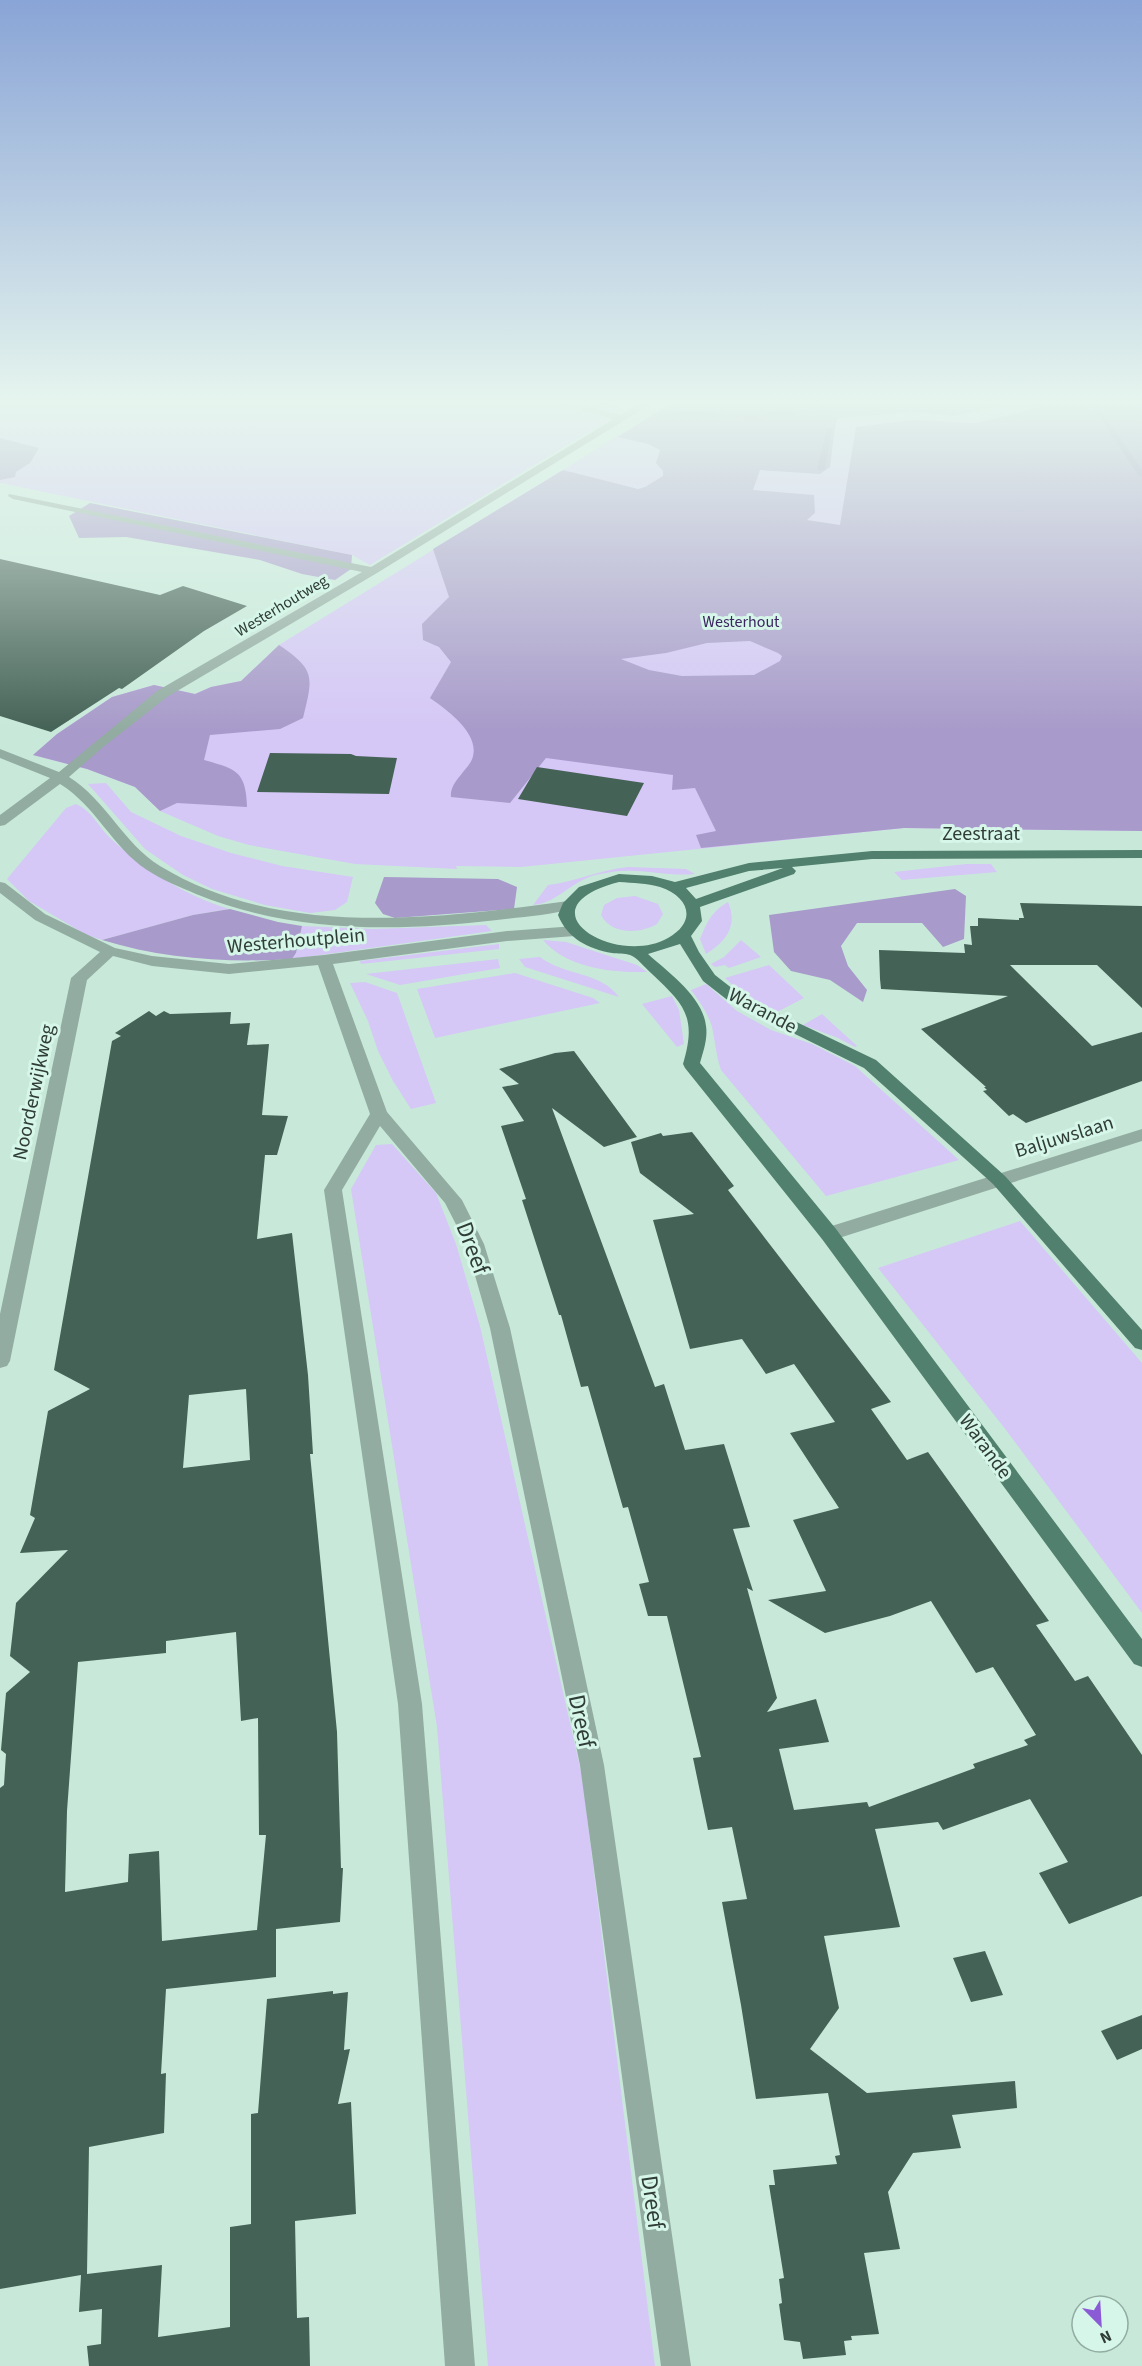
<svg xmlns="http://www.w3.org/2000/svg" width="1142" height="2366" font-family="'Source Sans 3',sans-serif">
<rect width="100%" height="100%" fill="#c8e9da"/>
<!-- green -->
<path fill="#d5c7f6" d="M0,400h634l-21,11v6l-243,148 -18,-10 -352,-72z
M676,400h419l47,431 -238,-3 -383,39 -65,-1 1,3 -102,-5 -106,-19 -31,-9 -58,-25 -25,-24 -48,-18 -54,-14 24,-21 55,-37 42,-12 41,9 16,-7 30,-6 38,-36z
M106,783l25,29 50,24 50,17 51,13 71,11 -6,25 -12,8 -25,3 -45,-8 -53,-16 -29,-14 -38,-26 -57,-65z
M76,804c16,7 22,22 33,33 35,33 75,58 120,72l-36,6 -91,25 -17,-6 -56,-33 -22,-22 59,-71z
M966,864h25l6,8 -95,8 -8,-8z
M628,867l58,2 9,5c-30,3 -60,-8 -89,-1 -6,1 -13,2 -19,5 -18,7 -33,26 -54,27l15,-20c28,-3 50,-15 80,-18z
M635,896l23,8 5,10 -6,10c-17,10 -46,11 -56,-9l3,-10 13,-7z
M728,902c10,23 -1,39 -22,52l-6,-15c7,-17 12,-28 28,-37z
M486,925l6,6 -200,28 4,-6 6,-27 71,3z
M543,940l23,2 71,23 10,7c-34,1 -81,-4 -104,-32z
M741,940l20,17 -32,11 -4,-3 -10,2 -4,-3 13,-7z
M499,944v5l-138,15 -1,-3z
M540,957c24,19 60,14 79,40l-94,-30 -6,-8z
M498,959l2,9 -100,17 -34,-11z
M769,965l35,33 -29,15 -31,-17 -19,-18z
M515,973l78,25 7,5 -165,35 -18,-49z
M365,982l32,11 39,110 -25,6 -18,-28 -15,-30 -10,-30 -18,-38z
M706,984l31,27 34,19 41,14 43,22 104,94 -133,36 -105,-126c-5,-15 -6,-29 -9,-43 -4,-14 -13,-26 -21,-37z
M672,996l7,14 5,34 -7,3 -35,-43z
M822,1014l35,32 -2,1 -17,-9 -35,-13z
M392,1144l44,49 20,51 24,82 102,450 73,590h-167l-51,-639 -86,-538 25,-44z
M1020,1221l122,142v250l-136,-183 -128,-162z"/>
<!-- forest -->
<path fill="#a89aca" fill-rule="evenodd" d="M676,400h345l-66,16 -40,-4 -77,6 -3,9 -5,40 -10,7 -60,-4 -7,20 61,5 1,18 -8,7 33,5 16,-98 56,-7 65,3 64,-16 -16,-7h117v431l-238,-3 -203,20 -5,-13 20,-4 -21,-43 -23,2 1,-15 -127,-17 -36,45 -59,-6c-1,-8 4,-15 9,-21 4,-6 12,-13 13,-20 6,-23 -26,-46 -43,-58l21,-36 -12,-15 -16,-7 -1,-16 27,-27 -16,-48 130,-79 75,19 7,-2 18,-11v-5l-7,-8 4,-13 -12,-6 -30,-7zM750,641l28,12 4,3 -2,5 -26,14 -72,1 -33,-6 -28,-11 45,-6 41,-10z
M0,438l39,10 -9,15 -14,9 -1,5 -15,3z
M90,503l262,52 -1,14 -16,11 -33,-6 -42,-14 -134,-23 -47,1 -10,-22z
M279,645c37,25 34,32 24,73l-23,11 -70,6 -6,25c32,9 42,11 43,47l-70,-4 -17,8 -25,-24 -48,-18 -54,-14 24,-21 55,-37 42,-12 41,9 16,-7 30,-6z
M384,877l114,2 19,8 -3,22 -119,9 -12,-4 -8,-11z
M955,889l11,7 -2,43 -21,8 -21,-24h-65l-16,23 7,20 19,24 -4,12 -33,-22 -39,-9 -17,-19 -5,-37z
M230,909l48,13 24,4 -6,27 -4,6c-64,4 -128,0 -190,-19l91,-25z"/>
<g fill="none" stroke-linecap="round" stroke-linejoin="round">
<!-- stream -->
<path fill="#9a8cbb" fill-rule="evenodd" d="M588,400h12l18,5 -3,2z
M936,400h29l-3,2 -187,13 -18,5 -69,-5 -23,2 -3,-2 26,-4 69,5 18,-5z
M1091,402h4l47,68v7l-4,-2 -48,-72z
M827,428l5,1 -7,40 -4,2 -4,-2z"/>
</g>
<!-- building -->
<path fill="#456256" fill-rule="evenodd" d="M0,559l160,36 23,-9 64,20 -43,25 -82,58 -3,-1 -68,44 -51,-16z
M270,753l81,1 5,2 41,2 -8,36 -132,-2z
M537,767l107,16 -17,33 -109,-17z
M1020,903l122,3v102l-45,-43h-87l82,81 50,-14v49l-116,42 -13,-9 -4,2 -26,-25 4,-1 -3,-3h2l-65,-58 87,-33 -127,-7 -1,-10 -1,-29 86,3 -1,-9 8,1 -2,-19h8v-8l41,2v-2h5z
M149,1011l7,5 8,-5 6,3 61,-2 -1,12 20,-1 -3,22 22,-1 -7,71 26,1 -11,39h-12l-8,84 35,-6 16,142 5,79h-3l27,278 4,136h2l-3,54 -64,7v48l-110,12 -5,85 5,-1 -2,60 -75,14 -2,127 75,-9 -4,72 72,-10v-100l21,-3v-110l7,-1 9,-114 66,-8v3l15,-2 -4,58 6,-1 -12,55 13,-2 5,112 -61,7 2,97 12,-1 1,49h-221l-2,-20 14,-2 1,-35 -23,3 2,-37 -81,14v-501l4,-3 2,-31 -5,-4 5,-57 24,-21 -20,-16 6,-53 52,-53 -48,3 15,-35 -5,-3 18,-104 42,-22 -36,-19 58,-329 9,-5 -6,-3zM246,1389l4,71 -67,8 6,-73zM236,1632l5,89 17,-3 1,117h7l-9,95 -95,11 -3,-90 -30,3 -1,28 -63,10 2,-81 11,-149 88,-9v-12z
M574,1051l63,86 -33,10 -52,-39 103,279 9,-3 21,66 39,-6 26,83 -17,2 20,62 -6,-3 30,110 -10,14 49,-13 13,43 -50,7 15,61 73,-8 2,5 106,-39 -2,-4 55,-19 -4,-5 12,-5 -43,-68 -17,6 -45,-72 -41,15 -65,17 -57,-33 58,-9 -33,-71 46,-12 -49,-75 45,-11 -41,-58 -28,10 -24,-35 -52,10 -37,-129 41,-6 -54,-41 -9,-31 30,-9 2,3 29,-4 42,54 -6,4 163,212 -20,7 36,51 21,-8 121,169 -13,4 39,56 13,-5 54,79v141l-73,28 -30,-51 29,-11 -38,-63 -87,31 -5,-8 -63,7 25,98 -76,9 15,72 -29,41 57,44 148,-12 2,27 -65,7 9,33 -48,5 -25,39 12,57 -36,4 15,81 -28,2 1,4 -8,1 2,14 -43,4 -3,-17 -16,-2 -5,-36 3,-1 -3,-24 5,-1 -15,-93h6l-2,-15 64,-6 -2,-8 5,-1 -12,-62 -72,6 -15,-94 -19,-103 25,-3 -15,-72 -24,3 -15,-72 8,-1 -34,-141h-19l-9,-32 10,-2 -21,-75 -5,1 -35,-122 -7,1 -20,-72h-2l-37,-115 4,-1 -25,-73 23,-5 -22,-34 17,-3 -20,-15 56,-16z
M985,1951l18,44 -32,7 -18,-44z
M1142,2015v34l-25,11 -16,-29z"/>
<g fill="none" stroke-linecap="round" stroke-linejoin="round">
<!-- minor -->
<path fill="#93aca2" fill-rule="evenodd" d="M544,400h17l60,15 24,-15h12l-280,173 -210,124 -65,51 -33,29c37,23 54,66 91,89 120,73 275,53 408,35l5,2 3,3 -3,3c-24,6 -51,8 -76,11 -102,12 -205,13 -301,-26 -16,-7 -34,-14 -49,-24 -35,-23 -51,-64 -87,-86l-55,41 -5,1v-11l50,-37 -50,-20v-9l59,23 98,-81 205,-119 -349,-73 -5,-3 1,-2 362,73 243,-148z
M0,882l5,1 40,31 70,34 37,8 77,8 95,-9 183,-24 68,-5 8,5 -8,5 -68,5 -174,23 54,148 75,88 22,44 26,84 94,437 87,601h-30l-81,-601 -90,-437 -24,-84 -21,-41 -65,-77 -38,64 80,514 53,662h-30l-47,-662 -74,-514 46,-76 -52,-149 -89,9 -77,-8 -39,-10 -26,24 -77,381 -3,5 -7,2v-54l71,-336 29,-26 -65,-32 -35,-27z
M1142,1129v12l-306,98 -7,1 -7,-1 -2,-5 2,-5z"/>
<!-- major -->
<path fill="#51806e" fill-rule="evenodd" d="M1142,850v8l-270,1 -80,8 4,4 -2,3 -94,33 2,14 -11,15 8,16 16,23 27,21 134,64 129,116 137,154v20l-7,-2 -142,-164 -129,-116 -134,-66 -27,-21 -23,-37 -32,10c20,18 55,43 58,72 2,13 -3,26 -6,37l136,166 306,410v28l-8,-3 -312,-425 -137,-171 -2,-4c14,-47 2,-59 -32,-91 -6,-5 -14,-16 -21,-18 -5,-2 -13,-1 -18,-2 -24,-4 -45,-15 -54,-38l5,-12 16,-16 40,-13 33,2 23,6 74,-19 123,-12zM783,868l-87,31 -10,-11 63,-17zM619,882c14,1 28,1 41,5 30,10 37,35 8,51 -53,30 -150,-30 -49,-56z"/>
</g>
<!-- sky -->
<linearGradient id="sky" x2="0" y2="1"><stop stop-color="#89a4d6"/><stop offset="0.55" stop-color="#e6f5ee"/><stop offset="1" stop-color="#e6f5ee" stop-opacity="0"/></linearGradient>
<rect width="1142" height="731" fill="url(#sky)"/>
<g text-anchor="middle" stroke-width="6" stroke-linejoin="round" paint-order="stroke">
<!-- far-street labels -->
<g font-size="16" fill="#303d37" stroke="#d5f6e8">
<text transform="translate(281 605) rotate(-31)" y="6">Westerhoutweg</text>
</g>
<!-- far-park labels -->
<g font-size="16" fill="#3c2560" stroke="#d5f6e8">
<text x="741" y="627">Westerhout</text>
</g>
<!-- street labels -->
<g font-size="20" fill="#303d37" stroke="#d5f6e8">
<text x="981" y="840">Zeestraat</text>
<text transform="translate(296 940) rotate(-5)" y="7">Westerhoutplein</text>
<text transform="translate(763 1010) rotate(28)" y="7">Warande</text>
<text transform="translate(33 1092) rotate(-78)" y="7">Noorderwijkweg</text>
<text transform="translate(1064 1136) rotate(-17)" y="7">Baljuwslaan</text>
<text transform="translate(986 1446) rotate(54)" y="7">Warande</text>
</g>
<!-- near-street labels -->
<g font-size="24" fill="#303d37" stroke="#d5f6e8">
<text transform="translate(473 1248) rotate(69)" y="8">Dreef</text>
<text transform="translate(582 1721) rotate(78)" y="8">Dreef</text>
<text transform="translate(653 2202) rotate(82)" y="8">Dreef</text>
</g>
</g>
<!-- north arrow -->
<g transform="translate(1100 2324) rotate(156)"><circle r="28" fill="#d5f6e8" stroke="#93aca1" stroke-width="1.5"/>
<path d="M0-4.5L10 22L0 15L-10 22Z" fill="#8a5bd5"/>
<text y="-9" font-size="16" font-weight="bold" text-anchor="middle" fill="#303d37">N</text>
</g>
</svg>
